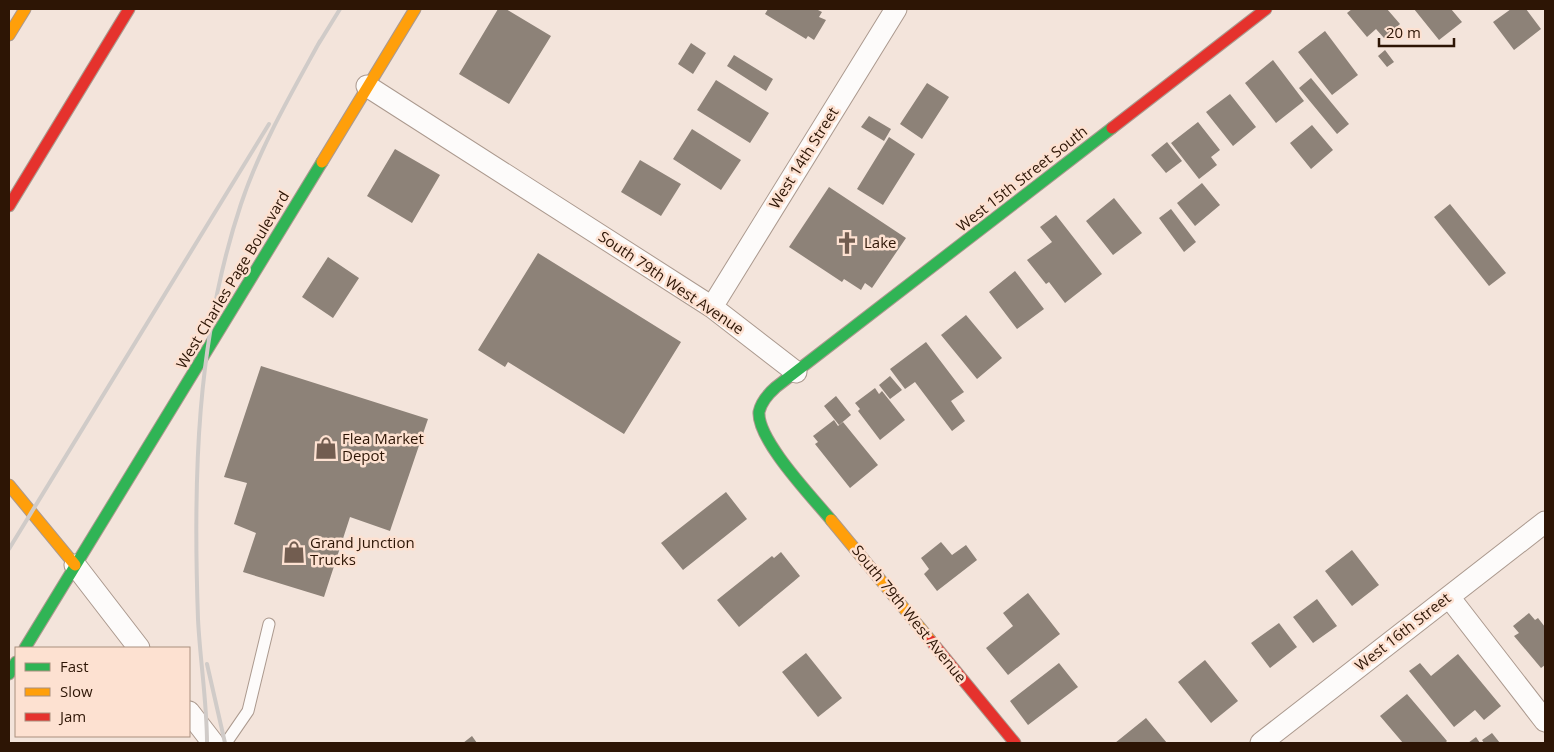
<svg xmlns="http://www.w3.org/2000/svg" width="1554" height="752" font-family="'Open Sans',sans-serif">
<rect width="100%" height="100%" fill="#f3e4db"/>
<!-- building -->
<path fill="#8d8278" d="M498,9h8l45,27 -42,68 -50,-30z
M768,9h48l6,3 -3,5 7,3 -12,20 -6,-4 -2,3 -41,-25z
M1352,9h35l13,15 -16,14 -8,-9 -9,8 -20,-24z
M1414,9h37l11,13 -23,18z
M1511,9h15l15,20 -27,21 -21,-28z
M1325,31l33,44 -26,20 -34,-43z
M691,43l15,10 -13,21 -15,-10z
M1385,50l9,12 -7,5 -9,-11z
M734,55l39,24 -7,12 -39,-25z
M1273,60l31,41 -28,22 -31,-40z
M1311,78l38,46 -12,10 -38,-46z
M716,80l53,33 -19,30 -53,-33z
M927,83l22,14 -27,42 -22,-15z
M1230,94l26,33 -23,19 -27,-34z
M869,116l22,13 -7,12 -23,-14z
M1198,122l22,28 -9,7 6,8 -18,14 -28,-36z
M1312,125l21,25 -22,19 -21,-26z
M692,129l49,31 -20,30 -48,-31z
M889,137l26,17 -32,51 -26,-16z
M1167,142l15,19 -16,12 -15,-18z
M395,149l45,26 -28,48 -45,-27z
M640,160l41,24 -20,32 -40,-24z
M1202,183l18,22 -25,21 -18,-23z
M829,187l77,51 -34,50 -7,-5 -4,7 -17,-11 -2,3 -53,-35z
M1114,198l28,35 -29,22 -27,-34z
M1450,204l56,69 -17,13 -55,-69z
M1171,209l25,33 -12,10 -25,-34z
M1056,215l46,59 -37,29 -16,-21 -3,2 -19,-24 25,-18 -12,-15z
M538,253l143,89 -57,92 -116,-72 -3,5 -27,-17z
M328,257l31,21 -26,40 -31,-21z
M1015,271l29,38 -27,20 -28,-37z
M966,315l36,43 -25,21 -36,-44z
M926,342l38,50 -13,9 14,20 -13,10 -37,-49 -10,7 -15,-20z
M261,366l167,53 -38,112 -40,-14 -26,80 -81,-25 13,-39 -22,-9 13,-41 -23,-6z
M890,376l12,14 -12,9 -11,-14z
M875,388l4,6 3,-3 23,29 -25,20 -22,-29 2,-2 -5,-6z
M836,396l15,19 -12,10 -15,-19z
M834,420l4,6 5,-4 35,43 -28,23 -35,-44 3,-2 -5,-6z
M726,492l21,27 -64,51 -22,-27z
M941,542l11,13 14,-10 11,15 -40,31 -13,-17 5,-5 -8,-11z
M1352,550l27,35 -27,21 -27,-35z
M781,552l19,24 -7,6 -54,45 -22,-27 55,-44 2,2z
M1028,593l32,41 -52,41 -22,-27 27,-22 -10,-13z
M1317,599l20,27 -24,17 -20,-26z
M1529,613l6,7 3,-2 7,9v38l-4,3 -27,-32 5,-3 -6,-7z
M1279,623l18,24 -27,21 -19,-25z
M806,653l36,45 -24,19 -36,-45z
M1458,654l43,52 -17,14 -9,-10 -21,17 -45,-56 11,-8 11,13z
M1205,660l33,41 -27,22 -33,-41z
M1059,663l19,24 -50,38 -18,-24z
M1407,694l40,47 -2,2h-42l-23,-27z
M1146,718l21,25h-52z
M1492,733l8,10h-16l-2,-3z
M472,736l5,7h-14z
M1476,737l4,6h-12z"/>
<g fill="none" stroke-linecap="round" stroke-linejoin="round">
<defs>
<path id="lane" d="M226,743l22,-32 21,-87"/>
<path id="street" d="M367,86l345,221 84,65
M712,307l184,-298
M75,565l64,83
M1449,597l96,124
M189,712l24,31
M1261,743l284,-221"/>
<path id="fast" d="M831,520c-18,-22 -74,-80 -72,-108 2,-10 9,-18 17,-25l336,-259
M25,648l297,-486
M9,674l7,-12"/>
<path id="slow" d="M9,35l16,-26
M322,162l93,-153
M9,485l66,80
M831,520l100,121"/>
<path id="jam" d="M1112,128l154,-119
M9,206l120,-197
M931,641l84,102"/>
</defs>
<!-- lane casing -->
<use href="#lane" stroke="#ab998e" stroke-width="13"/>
<!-- street casing -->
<use href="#street" stroke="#ab998e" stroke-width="23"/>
<!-- fast casing -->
<use href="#fast" stroke="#ab998e" stroke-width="13"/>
<!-- slow casing -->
<use href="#slow" stroke="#ab998e" stroke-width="13"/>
<!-- jam casing -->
<use href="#jam" stroke="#ab998e" stroke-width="13"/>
<!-- lane -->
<use href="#lane" stroke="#fdfbfa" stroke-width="11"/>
<!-- street -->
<use href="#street" stroke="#fdfbfa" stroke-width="21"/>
<!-- fast -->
<use href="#fast" stroke="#30b455" stroke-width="11"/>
<!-- slow -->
<use href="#slow" stroke="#ff9f0a" stroke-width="11"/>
<!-- jam -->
<use href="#jam" stroke="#e5322d" stroke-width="11"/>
<!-- rail -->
<path stroke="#d0cbc8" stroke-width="4" d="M316,48l24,-39
M9,549l260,-425
M207,664l18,79
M207,743c0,-41 -7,-83 -9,-124 -5,-140 -2,-280 43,-415 19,-57 50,-110 79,-163"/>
</g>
<!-- icons -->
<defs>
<symbol id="church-bare" viewBox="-9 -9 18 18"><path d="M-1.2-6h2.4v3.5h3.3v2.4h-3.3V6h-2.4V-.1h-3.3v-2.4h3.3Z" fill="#725d50" stroke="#fde1d1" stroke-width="2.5" paint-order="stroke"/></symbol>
<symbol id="shop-bare" viewBox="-9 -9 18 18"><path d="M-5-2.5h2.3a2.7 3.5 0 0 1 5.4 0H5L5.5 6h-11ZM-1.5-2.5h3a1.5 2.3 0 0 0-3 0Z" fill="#725d50" stroke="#fde1d1" stroke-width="2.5" paint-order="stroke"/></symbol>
</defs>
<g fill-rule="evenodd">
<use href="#church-bare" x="831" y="227" width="32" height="32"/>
<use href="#shop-bare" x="310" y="432" width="32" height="32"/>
<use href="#shop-bare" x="278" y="536" width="32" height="32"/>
</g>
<g text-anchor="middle" stroke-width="5" stroke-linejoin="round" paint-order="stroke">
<!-- street labels -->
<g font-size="15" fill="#2d1505" stroke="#fde1d1">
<text transform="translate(804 158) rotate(-58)" y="5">West 14th Street</text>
<text transform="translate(1022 179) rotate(-38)" y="5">West 15th Street South</text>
<text transform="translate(233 280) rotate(-59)" y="5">West Charles Page Boulevard</text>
<text transform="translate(671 283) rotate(34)" y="5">South 79th West Avenue</text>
<text transform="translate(909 614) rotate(51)" y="5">South 79th West Avenue</text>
<text transform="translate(1403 632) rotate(-38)" y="5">West 16th Street</text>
</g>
<!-- poi labels -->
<g font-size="15" fill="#2d1505" stroke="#fde1d1" text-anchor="start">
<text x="864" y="248">Lake</text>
<text x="342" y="444">Flea Market<tspan x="342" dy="17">Depot</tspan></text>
<text x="310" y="548">Grand Junction<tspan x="310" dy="17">Trucks</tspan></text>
</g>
</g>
<!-- border -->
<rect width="1554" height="752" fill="none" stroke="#2d1505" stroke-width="20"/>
<!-- legend -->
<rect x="15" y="647" width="175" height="90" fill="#fde1d1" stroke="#aa8f7f"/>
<rect x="25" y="663" width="25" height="8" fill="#30b455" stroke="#aa8f7f"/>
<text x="60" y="672" font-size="15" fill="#2d1505">Fast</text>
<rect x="25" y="688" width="25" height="8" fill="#ff9f0a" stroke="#aa8f7f"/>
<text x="60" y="697" font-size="15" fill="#2d1505">Slow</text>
<rect x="25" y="713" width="25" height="8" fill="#e5322d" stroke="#aa8f7f"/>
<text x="60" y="722" font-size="15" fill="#2d1505">Jam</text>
<!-- scale -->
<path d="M1379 38v8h75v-8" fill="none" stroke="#2d1505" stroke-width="2.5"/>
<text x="1386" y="38" font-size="15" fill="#2d1505" stroke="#fde1d1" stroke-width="4" paint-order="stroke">20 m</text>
</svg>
